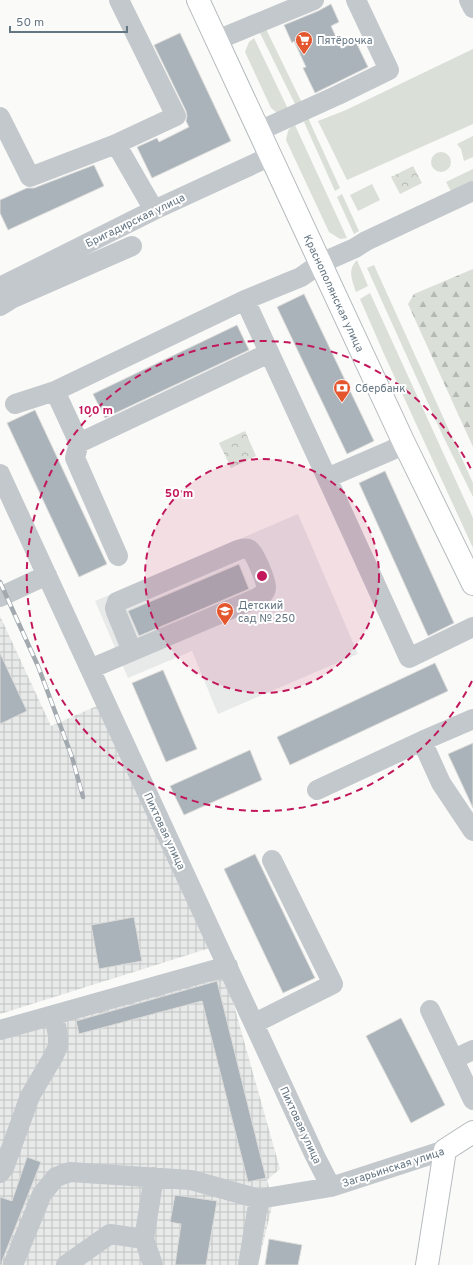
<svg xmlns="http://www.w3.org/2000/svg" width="473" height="1265" font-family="Overpass,sans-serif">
<defs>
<pattern id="industrial-grid" width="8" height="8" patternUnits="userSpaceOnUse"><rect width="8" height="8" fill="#e8e9e9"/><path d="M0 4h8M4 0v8" fill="none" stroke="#c0c1c2"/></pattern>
<pattern id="forest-firs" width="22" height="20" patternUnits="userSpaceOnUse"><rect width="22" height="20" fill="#dadfd7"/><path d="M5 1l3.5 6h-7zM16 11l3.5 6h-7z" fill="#b4b9b4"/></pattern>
<pattern id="park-crowns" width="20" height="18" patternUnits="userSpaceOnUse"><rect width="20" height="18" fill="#dadfd7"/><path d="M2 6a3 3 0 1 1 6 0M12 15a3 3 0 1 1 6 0" fill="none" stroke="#b4b9b4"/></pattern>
</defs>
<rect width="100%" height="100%" fill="#fafaf8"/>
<!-- built -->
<path fill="#e8e9e9" d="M298,514l60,140 -140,60 -26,-63 -64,27 -33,-77z"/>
<!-- industrial -->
<path fill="url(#industrial-grid)" d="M0,616l51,110 48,-21 111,243 -210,66z
M216,966l10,11 54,192 -13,11 6,22 -15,63h-258v-231z"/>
<!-- grass -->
<path fill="#dadfd7" d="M266,29l36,74 -6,3 -36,-73z
M254,38l35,73 -13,1 -5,-4 -26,-56 4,-10z
M473,49v75l-126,56 -29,-59 28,-11z
M308,118l32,70 -5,3 -31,-69z
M294,123l53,115 -7,1 -11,-7 -43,-92 2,-9z
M473,136v21l-9,4 -3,-12 -4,-5z
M431 162a10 10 0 1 1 20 0a10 10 0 1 1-20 0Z
M473,169v17l-20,9 -7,-13z
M372,184l8,16 -22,11 -8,-16z
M342,194l17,37 -5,3 -17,-37z
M357,260l11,26 -12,6c-4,-12 -9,-22 1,-32z
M374,265l99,218v14l-31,-63 -75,-166z
M370,293l103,225v30l-89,-194 -24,-55z"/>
<!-- forest -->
<path fill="url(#forest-firs)" d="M473,269v178l-65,-143 6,-10z"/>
<!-- park -->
<path fill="url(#park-crowns)" d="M413,166l9,17 -22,11 -9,-17z
M245,431l11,25 -25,12 -12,-25z"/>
<!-- building -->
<path fill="#aab3b9" stroke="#dcdcda" d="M331,4l8,18 -8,4 10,22 15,-6 12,25 -53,26 -12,-25 3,-1 -12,-26 -2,2 -8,-18 34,-14z
M180,33l51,108 -79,37 -15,-31 20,-9 2,4 30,-15 -3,-6 1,-5 -1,-5 -32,-66z
M94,165l10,21 -96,44 -8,-17v-13l27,-12h7z
M304,294l70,147 -27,13 -70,-147z
M237,325l12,25 -144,68 -12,-24z
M35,410l72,154 -28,13 -72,-154z
M385,471l69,152 -26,13 -69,-153z
M239,564l10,25 -110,47 -11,-25z
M0,653l27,58 -27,13z
M435,663l13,28 -158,74 -13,-28z
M163,670l34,79 -31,13 -34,-79z
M473,743v65l-25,-54z
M250,750l12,30 -78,35 -14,-29z
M255,854l60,124 -32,15 -59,-124z
M134,917l8,44 -43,8 -8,-44z
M217,981l49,197 -18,4 -46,-181 -123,33 -3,-13z
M401,1018l44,87 -34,18 -45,-87z
M27,1157l14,5 -39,99v4h-2v-68l12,4z
M175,1195l42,6 -11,64h-31l6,-41 -11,-2z
M269,1239l33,6 -4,20h-33z"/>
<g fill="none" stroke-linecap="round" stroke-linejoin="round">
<defs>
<path id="major" d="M198,0l206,443 69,141
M427,1265l18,-115 28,-18"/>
</defs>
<!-- major casing -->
<use href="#major" stroke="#b5babe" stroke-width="24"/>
<!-- minor -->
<path stroke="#c3c8cc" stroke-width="20" d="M469,0l4,8
M217,40l97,-40
M0,117l30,60 86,-33 60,-28 -57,-116
M259,131l79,-36 51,-25 -33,-70
M116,144l38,66
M0,287l154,-77 117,-54
M245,300l82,178 65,-28 12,-7
M0,306l13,-8 119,-52
M15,404l40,-13
M79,443l190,-90
M0,474l315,682 16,31
M327,478l82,180 64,-31
M118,556l-43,-98 4,-15 -24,-52 190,-91 56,-23 20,-14 34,-15 11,-7 107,-50
M0,597l47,-22
M90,669l167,-71c5,-3 9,-5 9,-11 0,-6 -11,-34 -16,-37 -4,-3 -8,-1 -12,0l-121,52 -2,6 1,4 16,39
M422,741l19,42 32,48
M317,790l105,-49 51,-22
M430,1010l43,90
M255,1023l78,-39 -61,-124
M0,1030l228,-64
M454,1059l19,-9
M0,1173l4,-5 26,-72 23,-39 5,-11v-10l-4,-21
M13,1265l29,-71 14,-17 14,-5 121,8 68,19
M66,1265l44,-31 34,5
M153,1265l-9,-26 10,-62
M248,1265l11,-66 72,-12 114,-37"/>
<!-- major -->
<use href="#major" stroke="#fff" stroke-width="22"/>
<defs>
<path id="rail" d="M0,582l38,84 34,91 11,40"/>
</defs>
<!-- rail casing -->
<use href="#rail" stroke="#a2aab0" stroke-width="4.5"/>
<!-- rail -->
<use href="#rail" stroke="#fff" stroke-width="3" stroke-dasharray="9" stroke-linecap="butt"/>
</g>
<!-- distance rings -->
<circle cx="262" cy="576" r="117" fill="#c2185b" fill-opacity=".12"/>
<g fill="none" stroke="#c2185b" stroke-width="2" stroke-dasharray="7 5">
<circle cx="262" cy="576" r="117"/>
<path d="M472 681A235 235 0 1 1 472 471"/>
</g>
<!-- icons -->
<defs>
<symbol id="supermarket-pin" viewBox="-11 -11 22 30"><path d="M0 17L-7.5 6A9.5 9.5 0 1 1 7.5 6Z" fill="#e4572e" stroke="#fff"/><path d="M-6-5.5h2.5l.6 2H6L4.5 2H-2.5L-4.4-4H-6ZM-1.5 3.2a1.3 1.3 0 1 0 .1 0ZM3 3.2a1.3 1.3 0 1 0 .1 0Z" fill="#fff"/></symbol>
<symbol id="bank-pin" viewBox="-11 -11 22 30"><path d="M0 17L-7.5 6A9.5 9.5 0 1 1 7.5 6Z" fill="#e4572e" stroke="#fff"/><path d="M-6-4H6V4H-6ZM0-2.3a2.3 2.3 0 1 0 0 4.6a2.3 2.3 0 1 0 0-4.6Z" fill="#fff"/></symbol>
<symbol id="school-pin" viewBox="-11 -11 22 30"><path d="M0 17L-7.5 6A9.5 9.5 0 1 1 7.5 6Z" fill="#e4572e" stroke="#fff"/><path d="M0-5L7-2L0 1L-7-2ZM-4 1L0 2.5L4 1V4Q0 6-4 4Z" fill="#fff"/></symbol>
</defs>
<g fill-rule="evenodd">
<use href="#supermarket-pin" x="294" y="30" width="20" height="27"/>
<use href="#bank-pin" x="332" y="378" width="20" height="27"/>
<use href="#school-pin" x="215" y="601" width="20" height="27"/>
</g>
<g text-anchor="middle" stroke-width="4" stroke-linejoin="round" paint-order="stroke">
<!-- poi labels -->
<g font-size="11" fill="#657683" stroke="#fff" text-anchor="start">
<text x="317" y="44">Пятёрочка</text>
<text x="355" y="392">Сбербанк</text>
<text x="238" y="609">Детский<tspan x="238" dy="13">сад № 250</tspan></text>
</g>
<!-- street labels -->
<g font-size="11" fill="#657683" stroke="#fff">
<text transform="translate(135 220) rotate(-26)" y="4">Бригадирская улица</text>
<text transform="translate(334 293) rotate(65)" y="4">Краснополянская улица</text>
<text transform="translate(165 831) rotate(65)" y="4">Пихтовая улица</text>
<text transform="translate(301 1125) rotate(65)" y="4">Пихтовая улица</text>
<text transform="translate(393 1167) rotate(-18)" y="4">Загарьинская улица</text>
</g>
</g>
<circle cx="262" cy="576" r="6" fill="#c2185b" stroke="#fff" stroke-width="2"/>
<g font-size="12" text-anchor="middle" font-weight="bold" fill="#c2185b" stroke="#fff" stroke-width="4" stroke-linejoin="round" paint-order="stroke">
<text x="96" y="414">100 m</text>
<text x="179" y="497">50 m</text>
</g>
<!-- scale -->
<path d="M10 26v6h117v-6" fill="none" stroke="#657683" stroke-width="2"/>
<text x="16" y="26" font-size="12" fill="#657683" stroke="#ffffff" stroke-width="3" paint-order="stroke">50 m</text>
</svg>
